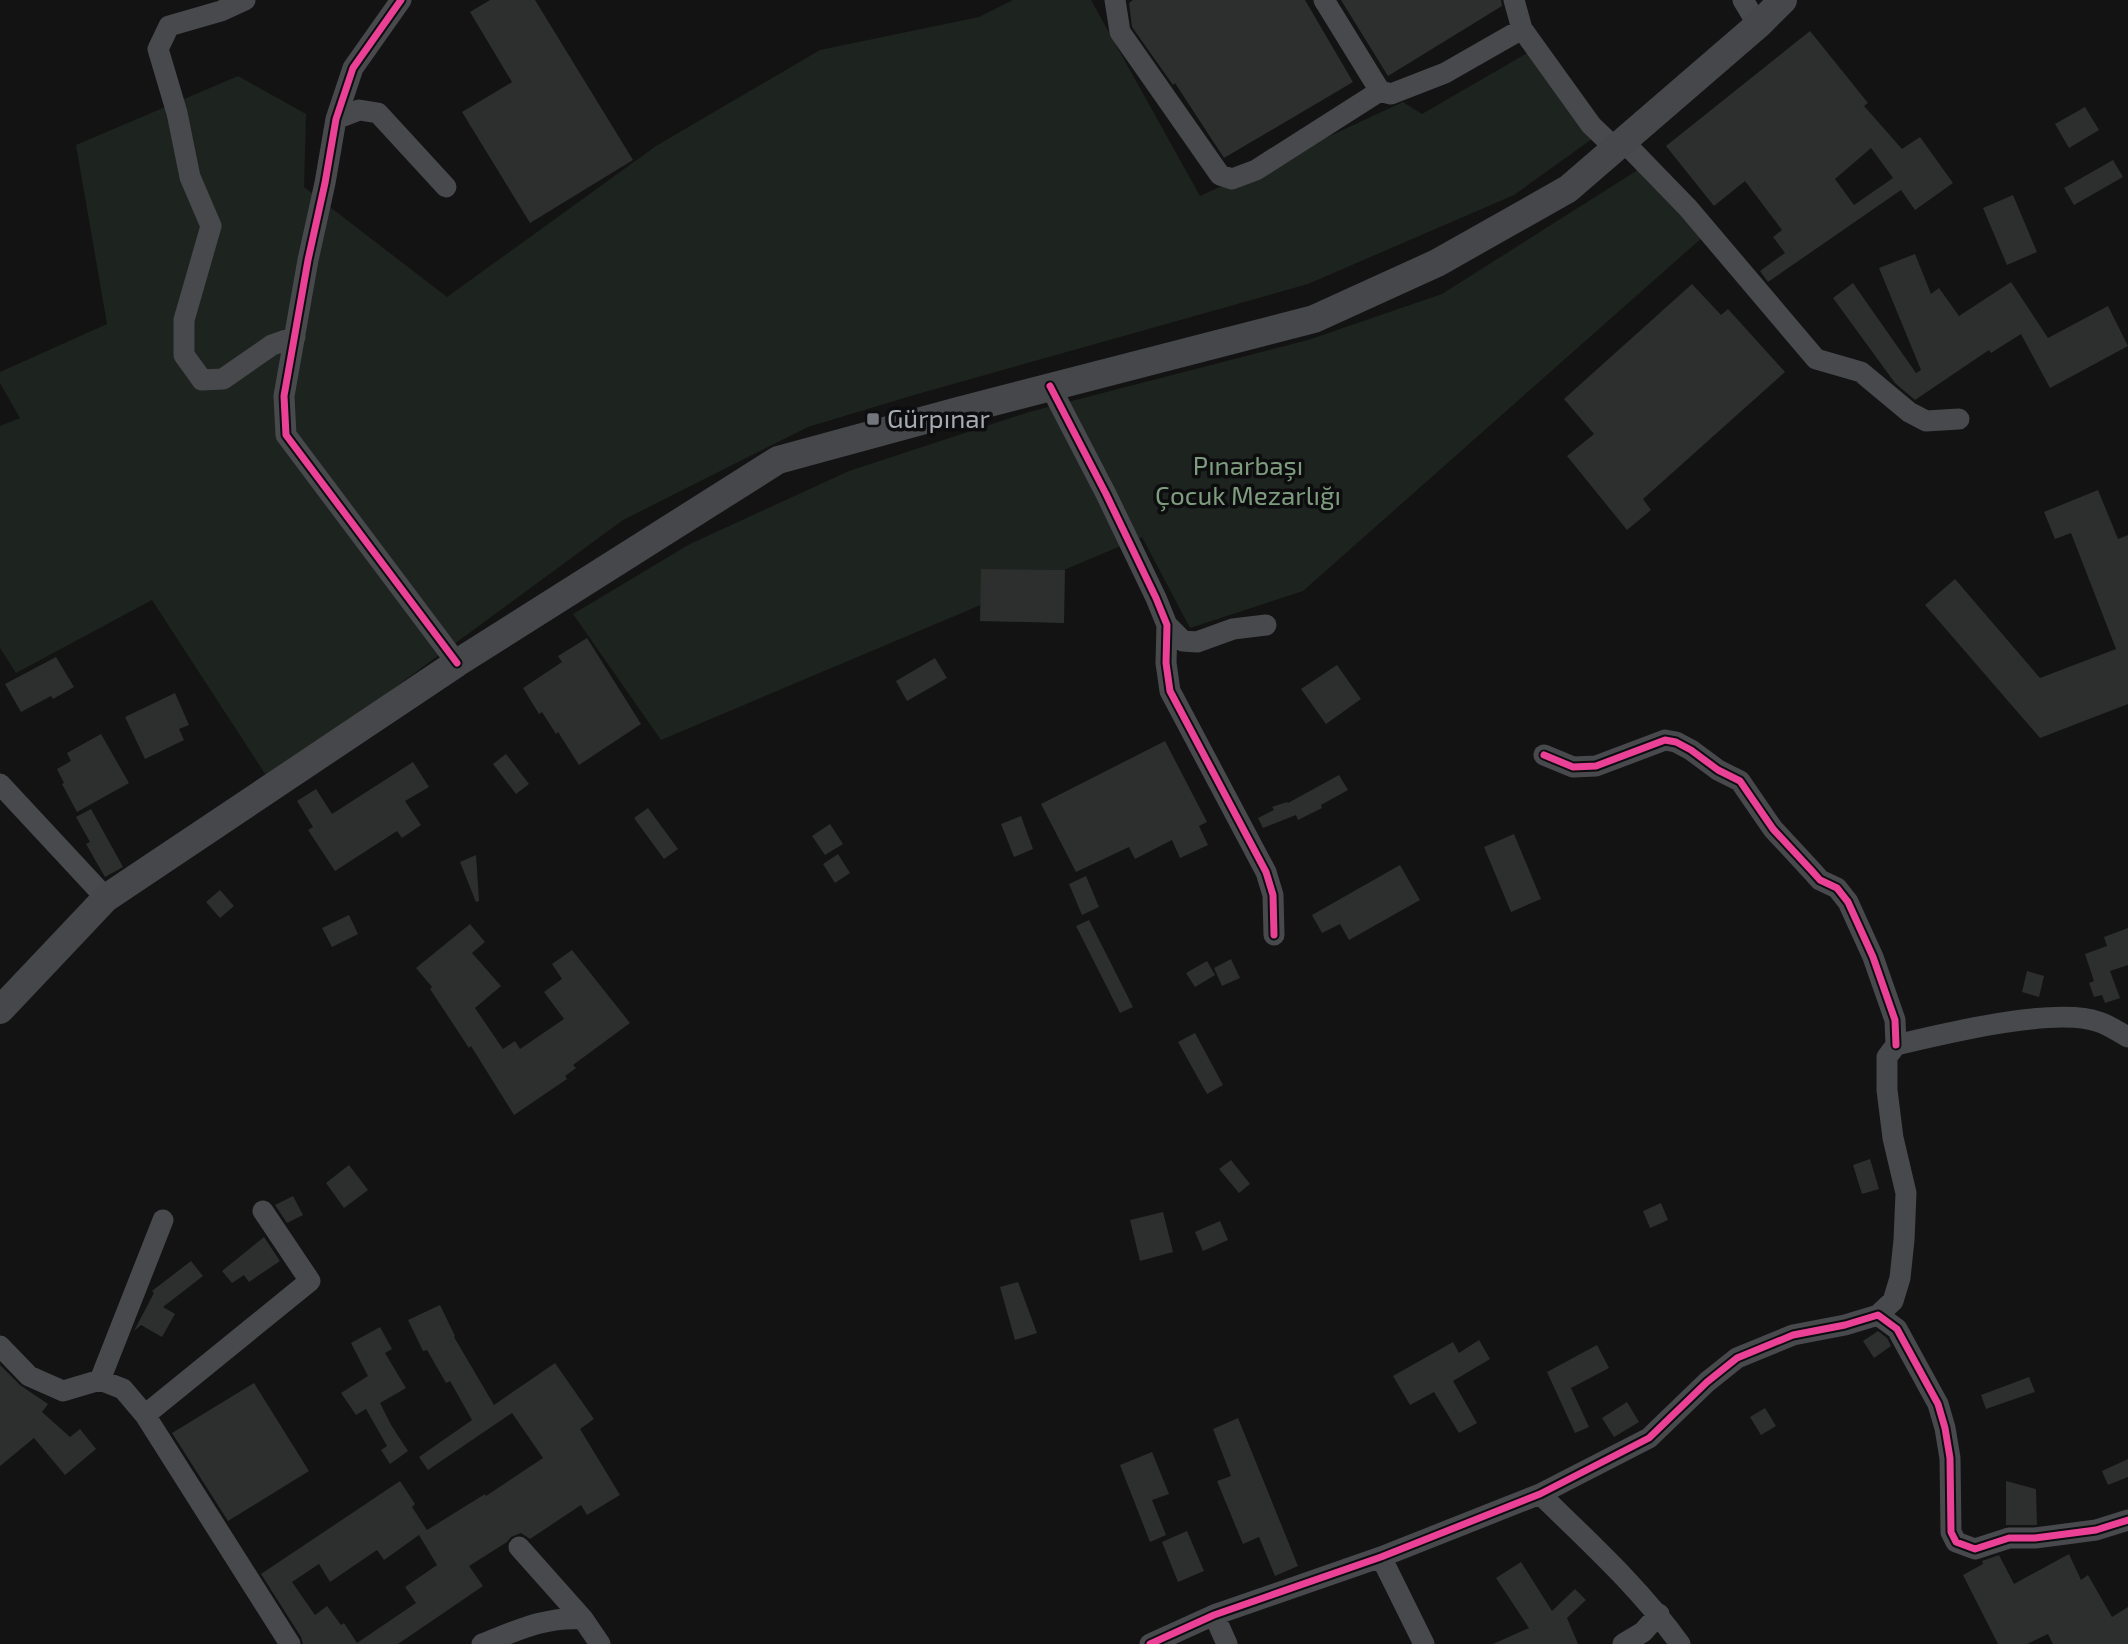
<svg xmlns="http://www.w3.org/2000/svg" width="2128" height="1644" font-family="'Exo 2',sans-serif">
<rect width="100%" height="100%" fill="#131313"/>
<!-- green -->
<path fill="#1d231e" d="M1013,0h78l109,196 203,-94 19,12 107,-62 63,87 -78,56 -206,89 -394,111 -106,32 -185,93 -354,260 -117,-180 -136,73 -16,-25v-222l20,-8 -20,-35v-11l107,-48 -31,-179 162,-69 68,38 -2,73 143,110 209,-151 164,-96 159,-33z
M1644,166l60,70 -401,355 -113,37 -48,-91 -481,203 -88,-126 117,-70 159,-73 180,-59 279,-72 134,-46z"/>
<!-- building -->
<path fill="#2d2e2e" fill-rule="evenodd" d="M490,0h45l98,160 -103,63 -68,-111 50,-30 -42,-70z
M1133,0h172l48,82 -129,76 -49,-75 -2,2 -41,-58 -3,-24z
M1341,0h160l1,6 -114,70z
M1810,31l58,72 -4,3 38,43 18,-12 33,46 -38,27 -14,-20 -133,92 -8,-11 25,-18 -12,-16 9,-7 -37,-49 -31,25 -48,-60zM1871,148l22,30 -39,27 -19,-26z
M2085,107l14,23 -30,18 -14,-24z
M2113,160l10,17 -49,28 -10,-17z
M2013,195l24,57 -30,13 -24,-57z
M1915,254l16,40 8,-6 20,28 52,-34 37,56 60,-32 20,40 -78,42 -29,-54 -30,19 -2,-3 -74,50 -20,-17 -62,-85 20,-15 63,90 5,-3 -42,-102z
M1692,284l29,31 7,-6 57,63 -142,127 8,11 -24,20 -60,-74 27,-22 -30,-35z
M2098,490l20,49 10,-4v169l-88,34 -115,-133 30,-26 85,99 76,-29 -45,-116 -16,6 -11,-27z
M981,569l84,1 -1,53 -84,-2z
M587,638l54,86 -62,41 -21,-33 -2,2 -14,-22 -3,2 -16,-26 39,-26 -4,-6z
M56,657l18,30 -21,12 -2,-3 -30,16 -16,-28z
M935,658l12,20 -40,23 -11,-20z
M1337,665l24,34 -35,25 -25,-35z
M175,693l14,32 -10,4 5,11 -39,19 -20,-42z
M101,734l28,49 -52,29 -15,-28 2,-1 -7,-14 14,-8 -4,-8z
M1165,741l42,81 -8,4 9,19 -28,13 -8,-18 -37,19 -6,-12 -53,25 -35,-68z
M506,754l23,30 -13,10 -23,-30z
M413,762l16,25 -24,14 16,24 -19,13 -5,-7 -62,40 -27,-41 5,-3 -16,-26 19,-12 16,25z
M1339,775l9,15 -27,15 1,3 -24,12 -2,-5 -33,13 -5,-10 16,-8 -2,-3 15,-5 1,1z
M648,808l30,41 -14,10 -30,-41z
M91,809l32,58 -18,10 -19,-33 4,-2 -14,-25z
M1021,816l12,33 -19,8 -13,-33z
M830,824l13,20 -18,11 -13,-19z
M1514,834l27,65 -30,13 -27,-65z
M838,854l12,19 -15,10 -12,-19z
M476,855l3,46 -3,1 -16,-40z
M1400,865l20,35 -71,40 -9,-16 -18,9 -10,-18z
M1086,876l13,31 -17,8 -13,-31z
M220,890l14,16 -14,12 -14,-16z
M349,915l9,19 -26,13 -10,-19z
M1089,920l44,87 -13,6 -44,-87z
M470,924l15,18 -13,11 29,33 -26,22 28,41 12,-8 5,8 44,-30 -20,-27 18,-13 -10,-15 20,-14 58,73 -57,42 3,3 -11,8 2,3 -53,36 -43,-69 -2,2 -39,-59 2,-2 -16,-19z
M2128,928v37l-18,6 10,27 -15,5 -3,-8 -8,2 -5,-14 5,-2 -9,-27 22,-8 -3,-9z
M1231,959l9,19 -18,8 -8,-18z
M1207,961l8,14 -20,12 -9,-14z
M2027,971l17,5 -5,21 -17,-5z
M1195,1033l28,52 -16,9 -29,-52z
M1870,1159l9,30 -17,5 -9,-29z
M1231,1160l19,24 -11,9 -20,-24z
M349,1165l19,25 -24,18 -18,-25z
M293,1196l10,19 -16,8 -12,-18z
M1661,1203l7,17 -18,8 -7,-17z
M1163,1212l10,40 -33,9 -10,-41z
M1220,1221l8,19 -25,11 -8,-19z
M264,1237l16,24 -31,21 -5,-7 -12,8 -10,-12z
M191,1261l12,15 -40,31 12,7 -13,23 -21,-12 -7,6 20,-38 -2,-2z
M1018,1282l19,51 -22,7 -15,-53z
M440,1305l15,31 -1,1 40,68 61,-42 39,56 -14,10 40,66 -33,20 -6,-10 -51,34 -9,-6 -10,4 -4,5 -38,24 14,20 -85,58h-95l-2,-7 -40,-63 139,-93 15,23 -3,3 15,23 -8,5 66,-41 1,2 57,-38 -31,-45 -84,57 -9,-13 53,-37 -22,-39 -4,2 -19,-33 -4,1 -15,-31zM419,1535l18,30 -32,22 11,16 -59,40 -13,-20 -3,2 -14,-19 -12,9 -23,-33 27,-18 11,18 47,-32 7,10z
M380,1327l12,22 -7,4 21,35 -26,15 11,22 17,26 -18,13 -9,-14 6,-4 -21,-37 -10,6 -15,-22 27,-17 -17,-33z
M1878,1331l9,7 4,8 -17,12 -11,-17z
M1479,1340l11,19 -37,22 24,42 -18,10 -25,-41 -24,13 -17,-29 60,-34 6,11z
M1597,1345l12,23 -38,20 18,39 -14,6 -28,-61z
M0,1365l20,20 28,19 -6,8 28,25 10,-8 16,20 -31,26 -31,-37 -34,28z
M2029,1377l6,15 -49,17 -5,-14z
M254,1383l55,88 -81,50 -56,-88z
M1627,1402l12,20 -25,15 -12,-19z
M1765,1408l11,18 -15,9 -11,-18z
M1238,1418l60,148 -23,10 -16,-39 -16,7 -26,-63 14,-5 -18,-47z
M1152,1452l17,42 -17,6 14,35 -16,7 -30,-77z
M2128,1459v18l-20,8 -6,-14z
M2006,1481l30,8 1,36h-31z
M1187,1531l17,40 -26,11 -16,-40z
M2069,1554l12,26 7,-5 24,42 16,-10v37h-75l-5,-10 -21,10h-29l-35,-69 20,-11 -1,-3 17,-6 15,29z
M1521,1562l31,49 23,-22 11,11 -19,18 11,26h-85l36,-16 -33,-50z"/>
<g fill="none" stroke-linecap="round" stroke-linejoin="round">
<!-- street -->
<path stroke="#47494c" stroke-width="21" d="M245,0l-24,11 -52,15 -11,23 19,64 13,64 21,49 -27,94v35l18,25 21,-1 49,-34 23,-8
M401,0l-48,68 -17,51 -11,64 -17,77 -24,136 2,39 171,228
M1115,0l5,32 100,143 12,4 24,-9 124,-79
M1324,0l56,91 11,3 54,-21 77,-44
M1514,0l8,29 69,96 24,23
M1743,0l15,25
M336,119l23,-9 19,3 68,74
M1623,141l65,67 128,151 45,13 48,40 17,9 33,-2
M1050,386l56,108 50,104 11,27 -1,38 4,28 96,181 7,23 1,40
M1167,625l16,16 14,1 36,-13 33,-4
M1544,755l29,12 23,-1 69,-26 11,2 15,8 27,20 22,11 33,48 39,42 8,9 17,8 11,14 25,55 22,63 1,25
M0,784l106,114
M1878,1315l15,-14 7,-23 4,-38 2,-47 -13,-55 -6,-48v-33l9,-12c47,-11 159,-39 203,-23 10,3 19,10 29,15
M0,1346l29,30 34,15 37,-11 23,9 22,26 145,229
M100,1380l63,-160
M145,1415l165,-134 -47,-70
M1540,1494c49,48 100,94 140,150
M519,1547l64,72 17,25
M1381,1557l43,87
M1214,1615l13,29
M482,1644c34,-13 64,-28 101,-25
M1150,1644l64,-29 167,-58 159,-63 109,-56 58,-56 30,-24 56,-23 52,-10 33,-10 19,14 41,75 7,24 5,30 1,74 5,10 19,7 34,-11h26l61,-8 32,-10
M1623,1644l20,-12 16,-18"/>
<!-- secondary -->
<path stroke="#46474a" stroke-width="28" d="M0,1010l106,-112 351,-235 321,-203 180,-49 356,-92 123,-56 131,-74 190,-164 25,-25"/>
<defs>
<path id="cycleway" d="M401,0l-48,68 -17,51 -11,64 -17,77 -24,136 2,39 171,228
M1050,386l56,108 50,104 11,27 -1,38 4,28 96,181 7,23 1,40
M1544,755l29,12 23,-1 69,-26 11,2 15,8 27,20 22,11 33,48 39,42 8,9 17,8 11,14 25,55 22,63 1,25
M1150,1644l64,-29 167,-58 159,-63 109,-56 58,-56 30,-24 56,-23 52,-10 33,-10 19,14 41,75 7,24 5,30 1,74 5,10 19,7 34,-11h26l61,-8 32,-10"/>
</defs>
<!-- cycleway casing -->
<use href="#cycleway" stroke="#0d0d0f" stroke-width="11"/>
<!-- cycleway -->
<use href="#cycleway" stroke="#ea4096" stroke-width="7"/>
</g>
<!-- markers -->
<rect fill="#72757b" stroke="#0d0d0f" stroke-width="2.5" x="866" y="412" width="14" height="14" rx="3.5"/>
<g text-anchor="middle" stroke-width="7" stroke-linejoin="round" paint-order="stroke">
<!-- poi labels -->
<g font-size="26" fill="#a5aab3" stroke="#0d0d0f" text-anchor="start">
<text x="887" y="428">Gürpınar</text>
</g>
<!-- park labels -->
<g font-size="26" fill="#7e9c7e" stroke="#0d0d0f">
<text x="1248" y="475">Pınarbaşı<tspan x="1248" dy="30">Çocuk Mezarlığı</tspan></text>
</g>
</g>
</svg>
